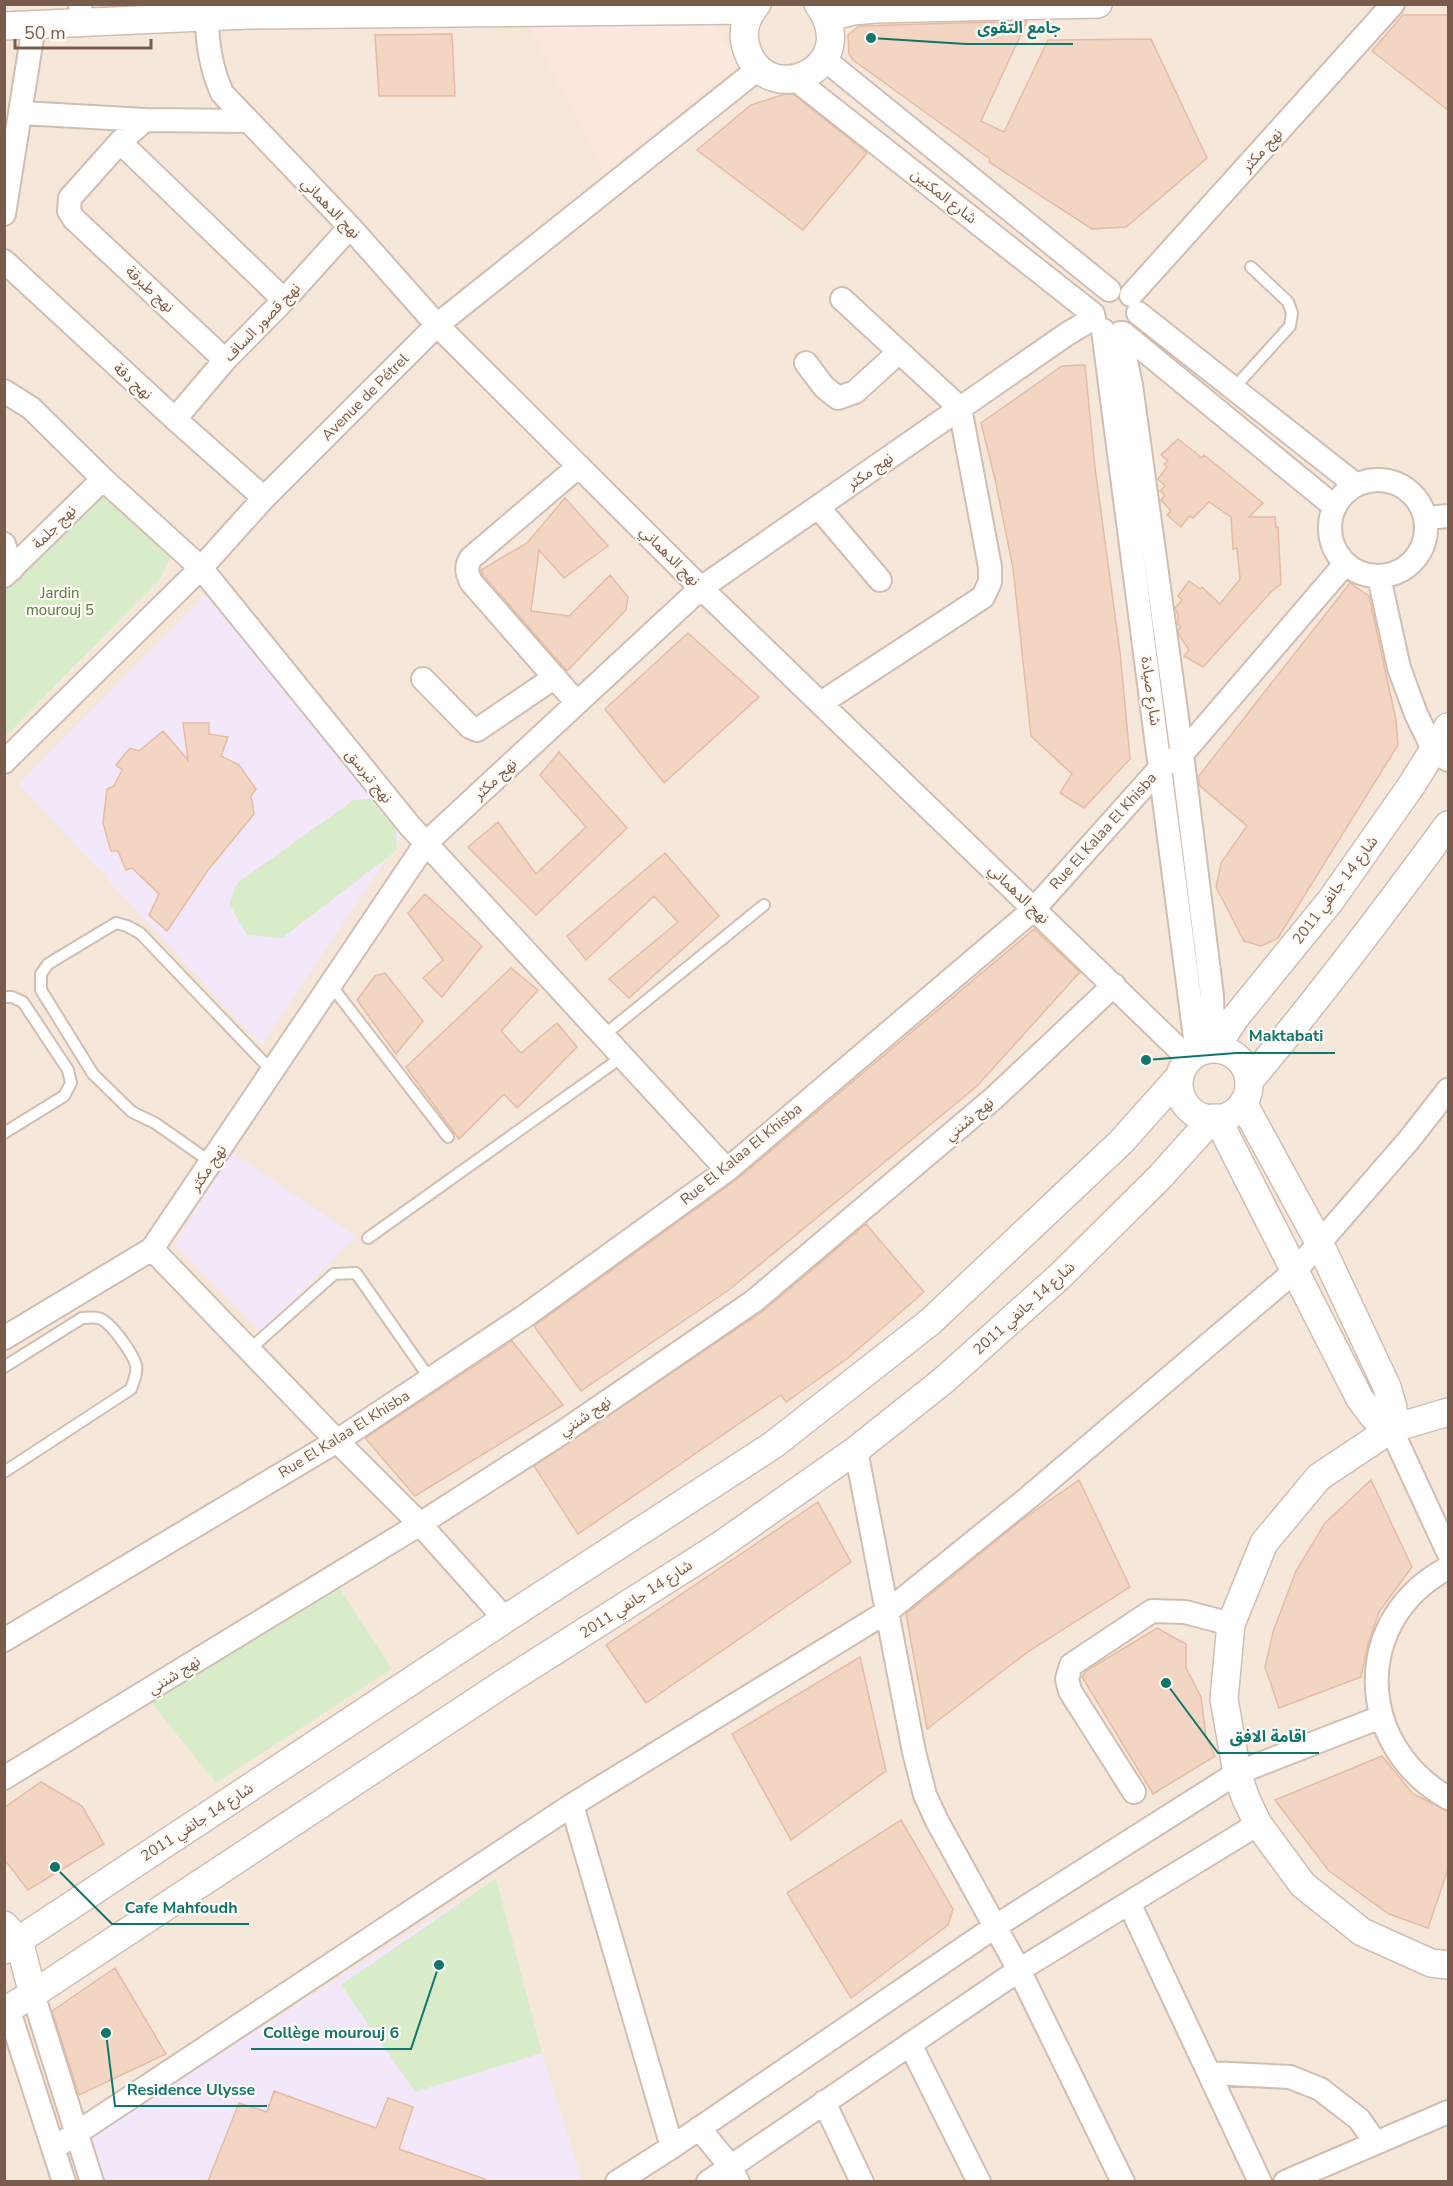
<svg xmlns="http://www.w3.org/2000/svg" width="1453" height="2186" font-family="'Nunito Sans','Noto Sans Arabic',sans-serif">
<rect width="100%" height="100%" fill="#fdf6ec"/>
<!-- residential -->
<path fill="#f5e8da" d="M5,5h1443v2176h-1443z"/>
<!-- commercial -->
<path fill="#fde8e0" d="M527,21h184l27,42 -133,110z"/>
<!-- education -->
<path fill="#f3e8fa" d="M207,594l200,235 -146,216 -242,-261z
M231,1152l125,84 -94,96 -87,-87z
M496,1878l46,175 40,128h-477l-16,-44z"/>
<!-- green -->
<path fill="#d8ecc9" d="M107,485l68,62 -15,32 -155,158 -1,-161z
M370,799l26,30 1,21 -115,88 -35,-3 -18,-31 8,-21 117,-83z
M338,1586l54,83 -176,114 -65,-81z
M496,1878l46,175 -127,39 -74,-107z"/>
<!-- building -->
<path fill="#f3d5c3" stroke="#e6bba3" stroke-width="1.5" d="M1403,15h46v96l-77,-60z
M1027,21l-46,100 23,11 44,-92 103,-1 56,119 -81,69 -34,2 -103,-67 1,-3 -137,-99 -4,-6 -1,-19 11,-9z
M452,34l3,62h-76l-4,-61z
M785,94h8l74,59 -64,77 -106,-80 54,-45z
M1085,365l10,103 25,184 10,107 -46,49 -24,-15 12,-19 -41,-38 -18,-168 -18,-89 -14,-56 81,-57z
M1178,439l24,19 2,-3 59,48 -14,14h26l1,10h2l3,57 -9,7 -69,76 -19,-11 5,-6 -10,-15 -1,-5 3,-3 -3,-3v-9l-3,-7 7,-8 -4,-4 11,-15 11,8 2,-2 18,17 20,-25 -3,-31 -4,1 -2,-32 -22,-15 -16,16 -4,-2 -8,11 -14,-12 4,-4 -10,-11 4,-5 -5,-4 5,-5 -7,-7 9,-12 -3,-3 4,-3 -7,-6z
M565,498l43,48 -44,32 -25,-28 -8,61 38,5 41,-41 18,22 -2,13 -59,61 -84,-96 -2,-5 46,-27z
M1350,583l19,13 27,124 2,25 -120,193 -17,8 -17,-5 -28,-54 5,-24 26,-37 -47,-40 -2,-9z
M688,633l71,64 -95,86 -59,-74z
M183,723h26v11l19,3 -7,19 18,9 17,24 -5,7 3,18 -46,56 -41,61 -18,-16 10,-21 -27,-26 -6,2 -8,-19h-7l-8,-28 4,-34 7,-3 8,-16 -6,-5 14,-17 9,3 24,-20 25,29z
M559,752l68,76 -91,87 -68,-68 30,-25 38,52 50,-47 -46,-52z
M665,853l54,63 -90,82 -20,-19 69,-57 -24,-26 -68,64 -19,-24z
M425,894l57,52 -40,51 -19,-19 20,-18 -35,-47z
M1034,929l46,43 -104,115 -246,202 -149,102 -47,-65 202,-146z
M511,968l27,22 -37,41 20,22 36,-30 20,24 -60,61 -13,-14 -45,45 -53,-72z
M385,973l38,48 -27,33 -39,-54 18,-24z
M866,1224l58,68 -76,66 -62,44 -5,-7 -203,139 -44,-68 228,-154z
M512,1341l51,64 -148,91 -50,-58z
M1079,1480l51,107 -101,64 -102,78 -21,-115 117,-95z
M1371,1480l41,87 -33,45 -11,32 -7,33 -82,31 -14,-41 8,-35 23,-61 29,-48z
M818,1502l33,60 -205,141 -40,-58z
M1157,1628l29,16v24l15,29 5,40 9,19 -62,38 -71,-117 4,-6z
M860,1657l26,114 -95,69 -59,-106z
M1382,1756l31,38 36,18v54l-21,62 -39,-14 -60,-43 -54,-71z
M41,1782l41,24 22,38 -76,46 -24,-31v-51z
M901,1820l52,89 -5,16 -97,73 -64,-105z
M115,1968l51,86 -87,41 -27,-84z
M274,2091l102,37 12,-30 25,9 -14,42 86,30v2h-277l31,-78 28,9z"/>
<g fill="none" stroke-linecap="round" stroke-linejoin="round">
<defs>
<path id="service" d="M1234,388l56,-62 2,-13 -4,-11 -37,-35
M330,984l118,153
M4,997h8l11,5 45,68 3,13 -7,13 -60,37
M603,1036l161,-131
M212,1163l-57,-40 -23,-11 -39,-38 -52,-84v-16l7,-10 68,-41 11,3 13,7 132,138
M368,1238l254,-181
M249,1350l85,-76 22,-1 74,106
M4,1367l78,-49c6,0 13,-2 19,1 11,5 32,35 35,46 2,8 -3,17 -5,24l-127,83"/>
<path id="minor" d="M80,4l2,20
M207,18c0,27 4,50 15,75l128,134 87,98 264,263 488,471
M824,59l285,231
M795,79l298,235
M22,113l123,7 102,1
M145,120l-25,22 -50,56 -1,13 5,8 151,141
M120,142l164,158
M4,214l30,-189
M4,261l171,158 89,79
M1131,295l262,-291
M1138,313l218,172
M1103,330l94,723
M1120,333l11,52 51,369 30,242 2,53
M1123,333l212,174
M806,363l18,24 14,11 17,-6 44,-40
M4,391l27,17 72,71 98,89 209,258 317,344
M175,419l50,-59 59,-60 66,-73
M1330 528a48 48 0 1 1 96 0a48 48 0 1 1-96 0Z
M818,507l62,73
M1426,518l22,-2
M4,544l8,25
M4,576l99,-97
M1379,577l20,91 17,46 18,37 14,9
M423,679l47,48 7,3 78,-53
M577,703l-106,-121c-4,-9 -6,-15 0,-24l108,-92
M821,703l162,-106 7,-15v-15l-30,-159 -118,-109
M4,762l197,-194 63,-70 173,-173 321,-256
M152,1249l185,192 83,83 85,95
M4,1338l148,-89 274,-406 275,-255 366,-254 27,-16
M1391,1429l57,123
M856,1450l58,302 11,43 12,26 82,149 104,212
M1448,1568c-97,51 -93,177 0,230
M4,1640l333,-199 188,-125 202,-146 307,-261 127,-142 21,-13 163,-190
M4,1778l416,-254 140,-90 194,-133 240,-203 120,-113
M1134,1792l-64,-101 -3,-12 4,-14 81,-54 33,1 46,12
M572,1805l100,342
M1129,1903l131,279
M33,1994l59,188
M8,2008l56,174
M910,2044l69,138
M1209,2073l81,4 30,12 39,30 16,23
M824,2102l38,80
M699,2128l31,38 8,16
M54,2148l518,-343 316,-194 140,-113 267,-227 114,-131 39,-50
M617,2182l55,-35 324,-221 241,-153 144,-56
M708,2182l311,-212 239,-146
M1285,2182l163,-70"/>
<path id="tertiary" d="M757,4c-10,12 -16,27 -11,43 19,65 119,22 72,-43
M827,18l26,-7 23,-2 222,-5
M4,26l243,-11 505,-5
M1179 1084a35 35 0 1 1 70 0a35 35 0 1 1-70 0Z
M1215,1049l20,-31 96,-118 80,-114 37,-59
M1250,1080c69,-82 134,-168 198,-255
M1217,1118l143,281 14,18 17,12 2,-21 -6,-21 -68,-145 -76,-139
M1448,1412l-57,17 -72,48 -55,66 -33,81 -7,75 13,74 9,26 12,25 45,61 59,47 69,31 17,2
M4,1925l15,16 14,53
M4,1950l501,-331 268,-174 157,-123 191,-180 59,-66
M4,2011l29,-17 471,-311 214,-136 138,-97 88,-70 116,-104 99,-98 54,-60"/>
</defs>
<!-- service casing -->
<use href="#service" stroke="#d1beb0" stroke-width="14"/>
<!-- minor casing -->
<use href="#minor" stroke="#d1beb0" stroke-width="26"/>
<!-- tertiary casing -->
<use href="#tertiary" stroke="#d1beb0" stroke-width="30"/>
<!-- service -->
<use href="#service" stroke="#fff" stroke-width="10"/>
<!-- minor -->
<use href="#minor" stroke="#fff" stroke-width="22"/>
<!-- tertiary -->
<use href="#tertiary" stroke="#fff" stroke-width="27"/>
</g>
<g text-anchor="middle" stroke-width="4.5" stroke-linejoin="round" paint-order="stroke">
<!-- street labels -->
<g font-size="15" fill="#7a5c4d" stroke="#fffaf3">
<text transform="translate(1262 150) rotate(-48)" y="5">نهج مكثر</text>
<text transform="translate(944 196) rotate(38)" y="5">شارع المكنين</text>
<text transform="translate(331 208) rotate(46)" y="5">نهج الدهماني</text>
<text transform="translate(150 289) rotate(43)" y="5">نهج طبرقة</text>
<text transform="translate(262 322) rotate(-46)" y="5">نهج قصور الساف</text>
<text transform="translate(133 381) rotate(42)" y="5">نهج دقة</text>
<text transform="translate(365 397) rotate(-45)" y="5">Avenue de Pétrel</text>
<text transform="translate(870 471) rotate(-35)" y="5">نهج مكثر</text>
<text transform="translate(54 527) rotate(-45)" y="5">نهج جلمة</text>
<text transform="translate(670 556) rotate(45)" y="5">نهج الدهماني</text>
<text transform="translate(1151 691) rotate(82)" y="5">شارع صيادة</text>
<text transform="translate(369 776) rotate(51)" y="5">نهج تبرسق</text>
<text transform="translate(495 779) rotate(-43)" y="5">نهج مكثر</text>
<text transform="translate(1103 831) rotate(-48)" y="5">Rue El Kalaa El Khisba</text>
<text transform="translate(1335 890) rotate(-53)" y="5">شارع 14 جانفي 2011</text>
<text transform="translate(1019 894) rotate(44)" y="5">نهج الدهماني</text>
<text transform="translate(969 1119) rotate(-40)" y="5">نهج شنني</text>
<text transform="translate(741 1154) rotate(-39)" y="5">Rue El Kalaa El Khisba</text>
<text transform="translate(208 1168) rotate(-56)" y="5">نهج مكثر</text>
<text transform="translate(1024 1308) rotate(-42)" y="5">شارع 14 جانفي 2011</text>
<text transform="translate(585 1416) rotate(-34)" y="5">نهج شنني</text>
<text transform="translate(344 1434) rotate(-32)" y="5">Rue El Kalaa El Khisba</text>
<text transform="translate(636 1599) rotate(-33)" y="5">شارع 14 جانفي 2011</text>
<text transform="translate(174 1675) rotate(-32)" y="5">نهج شنني</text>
<text transform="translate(197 1822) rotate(-33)" y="5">شارع 14 جانفي 2011</text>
</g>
<!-- park labels -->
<g font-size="15" fill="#537a41" stroke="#fffaf3">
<text x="60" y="598">Jardin<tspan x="60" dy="17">mourouj 5</tspan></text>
</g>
</g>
<!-- callouts -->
<path fill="none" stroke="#0f766e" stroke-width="2" d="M871 38L966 44H1073M1146 1060L1236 1053H1335M1166 1683L1218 1753H1319M55 1867L112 1924H249M439 1965L411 2049H251M106 2033L115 2106H267"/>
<g fill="#0f766e" stroke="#fffaf3" stroke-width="2">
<circle cx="871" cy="38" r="6"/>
<circle cx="1146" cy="1060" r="6"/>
<circle cx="1166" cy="1683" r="6"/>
<circle cx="55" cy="1867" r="6"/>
<circle cx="439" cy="1965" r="6"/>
<circle cx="106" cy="2033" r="6"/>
</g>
<g font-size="16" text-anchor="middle" font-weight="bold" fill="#0f766e" stroke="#fffaf3" stroke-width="4.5" stroke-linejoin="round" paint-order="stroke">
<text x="1019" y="33">جامع التقوى</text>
<text x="1286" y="1041">Maktabati</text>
<text x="1268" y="1742">اقامة الافق</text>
<text x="181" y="1913">Cafe Mahfoudh</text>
<text x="331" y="2038">Collège mourouj 6</text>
<text x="191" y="2095">Residence Ulysse</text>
</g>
<!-- border -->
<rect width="1453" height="2186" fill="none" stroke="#7a5c4d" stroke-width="12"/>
<!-- scale -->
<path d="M15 39v9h136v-9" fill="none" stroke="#7a5c4d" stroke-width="3"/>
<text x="24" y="39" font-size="18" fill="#7a5c4d" stroke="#fffaf3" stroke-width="4.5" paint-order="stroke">50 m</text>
</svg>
